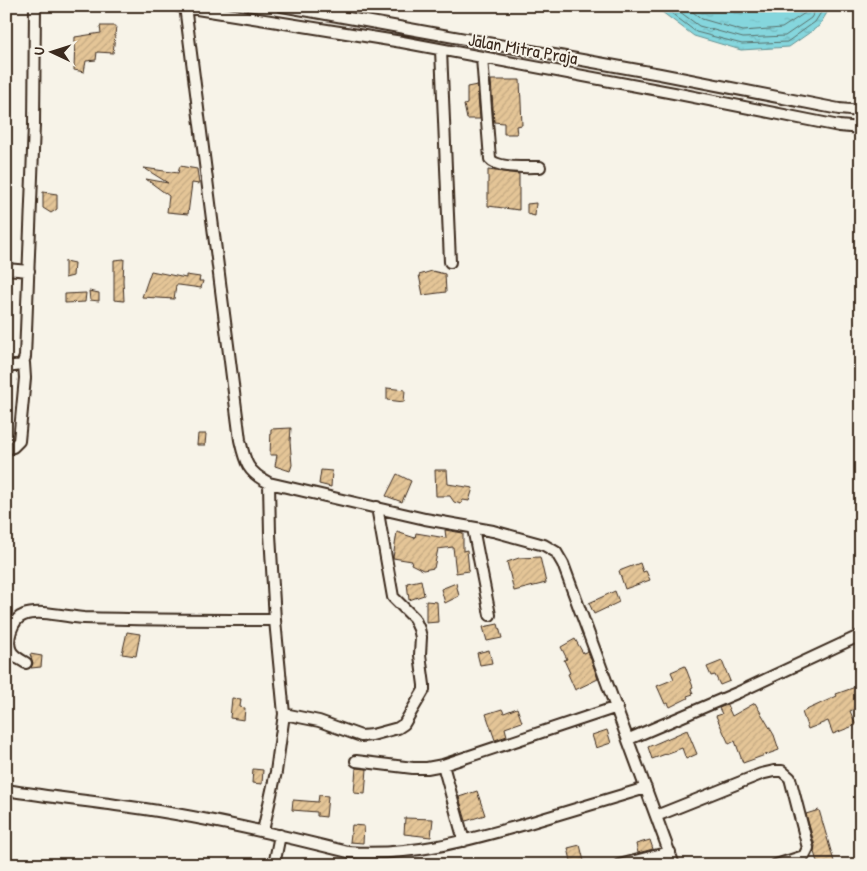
<svg xmlns="http://www.w3.org/2000/svg" width="867" height="871" font-family="'Patrick Hand',sans-serif">
<defs>
<pattern id="water-ripples" width="26" height="14" patternUnits="userSpaceOnUse" patternTransform="scale(1.25)"><rect width="26" height="14" fill="#85d6dd"/><path d="M2 4q2-2 4 0t4 0M15 11q2-2 4 0t4 0" fill="none" stroke="#74b8bd"/></pattern>
<pattern id="building-hatch" width="6" height="6" patternUnits="userSpaceOnUse" patternTransform="scale(1.25)"><rect width="6" height="6" fill="#e4c597"/><path d="M-1 1l2-2M0 6l6-6M5 7l2-2" fill="none" stroke="#c4a982"/></pattern>
</defs>
<rect width="100%" height="100%" fill="#f7f3e8"/>
<filter id="ink" filterUnits="userSpaceOnUse"><feTurbulence type="fractalNoise" baseFrequency=".02" numOctaves="2"/><feDisplacementMap in="SourceGraphic" scale="10" xChannelSelector="R" yChannelSelector="G"/><feConvolveMatrix kernelMatrix="1 2 1 2 8 2 1 2 1" color-interpolation-filters="sRGB"/></filter>
<g filter="url(#ink)">
<!-- water -->
<path fill="url(#water-ripples)" stroke="#679191" d="M654,6h177l-12,20 -30,21 -48,3 -47,-14z"/>
<g fill="none" stroke-linecap="round" stroke-linejoin="round">
<!-- shore -->
<path stroke="#596f6a" stroke-width="1" d="M662,6l34,26 46,12 45,-2 28,-20 10,-16
M672,6l27,20 44,12 42,-2 26,-18 7,-12
M685,6l17,13 41,12 39,-3 23,-15 4,-7"/>
</g>
<!-- building -->
<path fill="url(#building-hatch)" stroke="#3b2a1e" d="M100,26h16l-3,27 -16,-1 -1,8 -10,1 -2,11 -10,-2 1,-33 26,-4z
M491,80h29l2,45 -6,1 1,8h-13v-11l-10,-1z
M477,85l3,34h-13l-3,-14 3,-1v-17z
M180,166l17,3 2,15 -7,-1 -4,31 -21,-2 2,-16 -23,-17 22,4 -24,-15 34,5z
M488,170l31,4v36l-31,-4z
M43,192l14,2v15l-6,4 -8,-5z
M536,203l-1,13 -8,-2v-10z
M124,259l-1,21 1,21 -10,-1v-40z
M65,261l9,2 -1,13 -8,2z
M151,271l35,7v-3l14,2 -1,4h4l-2,7 -22,-3h-3l-2,14 -32,-2z
M432,271l13,3 1,18 -23,3 -4,-20z
M89,291l10,2v8l-9,-1z
M86,293l-1,9 -20,1v-9z
M387,388l18,2 -1,12 -17,-2z
M291,428l-1,14 2,23 -2,6 -15,-5 2,-11h-7l1,-26z
M198,434h8l-1,11h-8z
M321,470l11,1 -1,16 -12,-3z
M435,470h12l1,14 25,4 -4,13 -6,-1 -2,4 -7,-2 -4,-6h-14z
M397,474l14,7 -9,21 -16,-6z
M445,530l18,3v18l4,-1 2,21 -13,2 -3,-26 -15,2 -4,19 -11,2 -12,-6 1,-3 -19,-3 4,-26 18,6 1,-5 30,5z
M540,557l6,26 -32,8 -7,-29 12,-4z
M640,563l3,9 3,-1 4,9 -25,9 -6,-18z
M421,580l3,15 -15,5 -2,-17z
M456,583l3,13 -14,7 -4,-14z
M615,591l4,11 -25,12 -5,-11z
M426,601l11,1 1,20 -12,1z
M498,624l4,14 -15,3 -4,-14z
M127,632l13,2 -4,22 -14,-2z
M575,639l8,14 5,-2 10,28 -23,11 -7,-16 2,-1 -6,-13 3,-1 -6,-12z
M489,650l3,13 -12,2 -3,-12z
M30,654l12,2 -1,11 -10,1 2,-5z
M722,661l8,20 -10,4 -5,-10 -4,1 -4,-9z
M685,666l8,21 -2,1 2,6 -6,2 1,2 -18,9 -2,-4 -3,1 -8,-18 17,-7 -3,-7z
M861,685v21l-11,5 6,14 -23,9 -5,-13 -20,8 -6,-17 35,-16 -1,-2z
M232,698l9,1 -1,8 5,1 -1,12 -14,-2z
M755,703l19,32 5,15 -36,13 -8,-22 -6,3 -13,-28 6,-2 -3,-6 8,-3 5,11z
M517,708l5,14 -17,6 2,8 -12,4 -9,-26 16,-5 2,4z
M607,730l4,13 -15,5 -4,-13z
M687,730l10,24 -11,5 -4,-11 -30,11 -4,-12z
M356,768l11,1 -2,25 -11,-1z
M253,769l10,1 -1,14 -10,-1z
M477,791l8,24 -19,6 -7,-24z
M319,795l9,1 -2,21 -9,-1v-4l-25,-2 1,-10 25,2z
M819,810l16,55h-17l-4,-13 1,-6 -9,-32z
M405,818l28,1 -2,18 -27,-3z
M352,825l12,1 -1,17 -13,-1z
M650,840l3,9 -15,4 -2,-9z
M580,845l5,20h-13l-4,-17z"/>
<g fill="none" stroke-linecap="round" stroke-linejoin="round">
<defs>
<path id="minor" d="M178,6l224,36 272,51 165,33 22,2
M185,6l55,434c5,22 7,32 29,43l156,36 68,12 51,14 12,7 7,12 111,301
M282,6l378,68 179,35 22,2
M441,50l9,212
M482,58l8,101c8,10 37,8 50,8
M6,269l23,2
M6,367l16,-2 3,-8 9,-232 1,-119
M6,449l7,-2 6,-6 6,-63 -1,-15
M473,528l17,87
M26,663c-5,-3 -12,-6 -15,-12 -5,-11 1,-32 13,-36 15,-6 43,2 60,3 64,2 127,2 191,2
M284,714l35,7 42,15 11,-1 26,-7 6,-4 20,-34v-5l-4,-30 1,-18 -2,-8 -5,-11 -21,-21 -16,-90
M629,739l110,-47 122,-57
M356,761l57,7h14l16,-3 174,-58
M443,765l21,76
M6,790c42,7 84,11 125,17 74,10 146,27 217,45 63,5 121,-12 181,-29 39,-12 78,-23 117,-35
M656,816l105,-42 13,-3h8l8,7 18,70 -4,8 -28,9
M263,831l13,-59 8,-58 -9,-94 -5,-86 -1,-51
M274,865l6,-30
M619,865l51,-13"/>
</defs>
<!-- minor casing -->
<use href="#minor" stroke="#3b2a1e" stroke-width="14"/>
<!-- minor -->
<use href="#minor" stroke="#f7f3e8" stroke-width="10"/>
</g>
</g>
<g text-anchor="middle" stroke-width="4" stroke-linejoin="round" paint-order="stroke">
<!-- street labels -->
<g font-size="18" fill="#3b2a1e" stroke="#f7f3e8">
<text transform="translate(523 49) rotate(10)" y="6">Jalan Mitra Praja</text>
</g>
</g>
<!-- margin -->
<rect width="867" height="871" fill="none" stroke="#f7f3e8" stroke-width="25"/>
<rect x="12" y="12" width="842" height="846" fill="none" stroke="#3b2a1e" stroke-width="2" filter="url(#ink)"/>
<!-- north arrow -->
<g transform="translate(52 52) rotate(274)" stroke="#f7f3e8" stroke-width="4" paint-order="stroke">
<path d="M0-4L9 19L0 12L-9 19Z" fill="#3b2a1e"/>
<text y="-8" font-size="14" font-weight="bold" text-anchor="middle" fill="#3b2a1e">U</text>
</g>
</svg>
